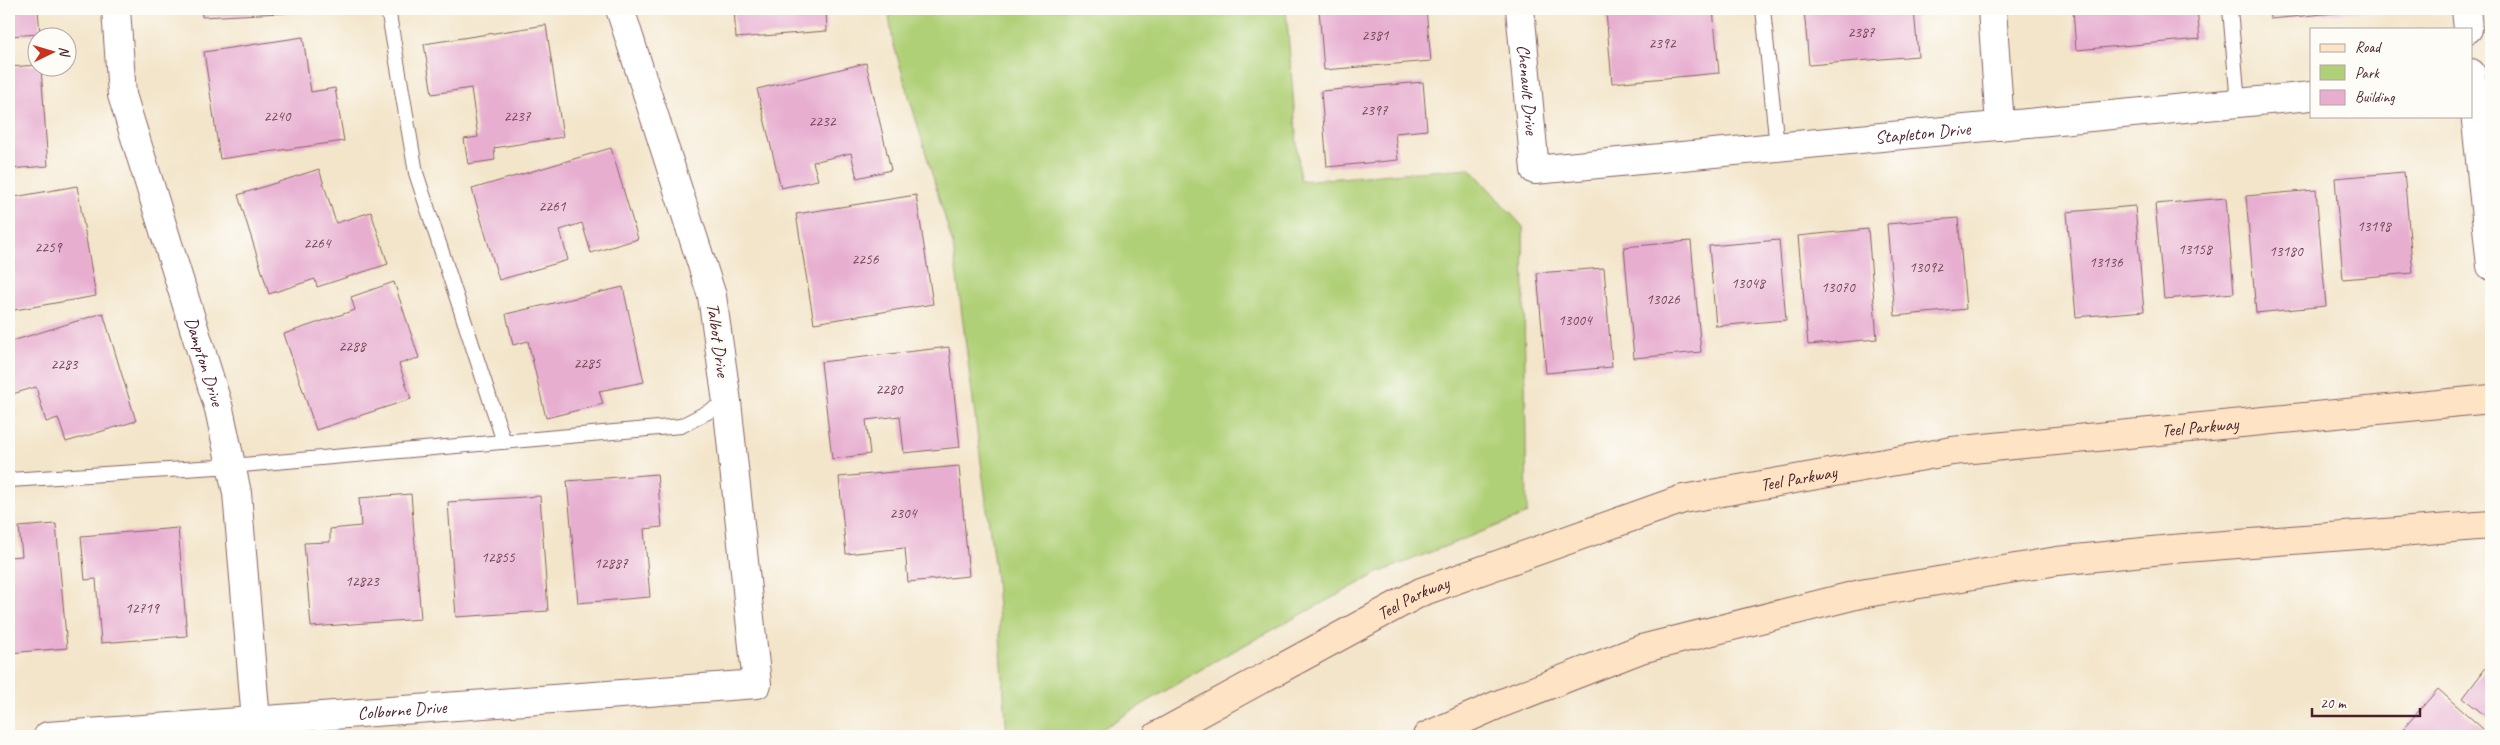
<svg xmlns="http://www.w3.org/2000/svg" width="2500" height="745" font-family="Caveat,sans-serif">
<rect width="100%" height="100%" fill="#fdfcf7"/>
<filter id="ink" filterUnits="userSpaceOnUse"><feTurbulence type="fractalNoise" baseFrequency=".02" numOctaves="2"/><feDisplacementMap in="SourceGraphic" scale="10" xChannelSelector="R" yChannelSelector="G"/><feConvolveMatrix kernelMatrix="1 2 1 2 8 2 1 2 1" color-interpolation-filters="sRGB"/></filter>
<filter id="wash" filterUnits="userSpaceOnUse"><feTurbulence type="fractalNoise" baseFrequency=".0096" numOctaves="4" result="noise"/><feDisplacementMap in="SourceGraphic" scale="20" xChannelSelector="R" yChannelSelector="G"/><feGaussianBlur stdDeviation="1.12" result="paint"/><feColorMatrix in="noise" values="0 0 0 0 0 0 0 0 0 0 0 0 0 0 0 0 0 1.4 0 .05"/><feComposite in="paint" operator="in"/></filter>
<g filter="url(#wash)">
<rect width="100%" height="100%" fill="#f3e5ca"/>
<!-- green -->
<path fill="#b0d077" stroke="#7d7851" d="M888,9h398l14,172 170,-13 53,59 4,287 -149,59 -163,88 -125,75h-83l-11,-157 -43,-334 -60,-203z"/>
<g id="blocks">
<!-- building -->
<path fill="#e7aed0" d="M9,9h29l2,25 -31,2z
M201,9h118v2l-117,6z
M734,9h105v1l-13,1 1,20 -91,7z
M1319,9h107l5,52 -107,9z
M1644,9h69l6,64 -107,10 -6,-71z
M1804,9h110l4,47 -109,9z
M2073,9h124l3,30 -124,11z
M2269,9h98v1l-97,9z
M546,25l17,112 -69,11 1,12 -27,4 -4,-25 14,-2 -7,-49 -39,6 -8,-50z
M303,37l8,55 24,-4 9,53 -124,18 -16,-107z
M866,63l25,107 -34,8 -6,-25 -38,9 5,18 -37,8 -24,-99z
M38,65v3h3l7,98 -39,3v-102z
M1423,82l4,48 -32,3 3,27 -71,7 -6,-76z
M611,148l27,91 -47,14 -9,-30 -22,7 8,30 -69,20 -27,-91z
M319,169l17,54 35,-11 17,52 -71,23 -2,-8 -46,15 -31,-99z
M2404,172l9,101 -70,6 -8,-101z
M77,186l19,110 -87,15v-113z
M2316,190l10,116 -70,7 -10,-117z
M916,195l17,109 -119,19 -18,-109z
M2226,198l8,95 -70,6 -9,-95z
M2135,206l9,105 -68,6 -9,-105z
M1958,218l8,91 -71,7 -8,-92z
M1868,229l9,110 -69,6 -10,-109z
M1779,240l7,80 -70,6 -7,-80z
M1691,241l10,111 -67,6 -10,-111z
M1604,268l8,99 -66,6 -9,-100z
M394,282l25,76 -20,6 12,35 -95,31 -32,-96 71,-24 -4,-13z
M623,287l21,95 -45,9 4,13 -57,14 -18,-77 -15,4 -7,-31z
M103,313l33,108 -70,21 -8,-24 -12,4 -10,-35 -27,8v-53z
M949,347l11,100 -56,6 -4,-37 -34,4 4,34 -38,5 -11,-97z
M959,466l10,110 -61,6 -3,-34 -59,6 -7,-77z
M657,474l5,53 -18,2 6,68 -72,6 -11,-122z
M411,494l10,125 -110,8 -7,-84 26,-1v-13l31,-3 -2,-28z
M540,496l8,115 -92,6 -8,-115z
M56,524l11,124 -58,5v-96l13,-1 -3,-29z
M178,528l9,108 -86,7 -5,-64 -11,1 -4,-44z
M2488,665l3,3v52l-28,-22z
M2438,689l53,47h-94z"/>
</g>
</g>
<g filter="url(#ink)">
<use href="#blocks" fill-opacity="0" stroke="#856463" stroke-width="1"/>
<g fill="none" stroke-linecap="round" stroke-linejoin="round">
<defs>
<path id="lane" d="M388,9l28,164 88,269
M1763,9l14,138
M2230,9l8,94
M9,480l223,-14 449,-40 46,-24"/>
<g id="street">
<path id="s1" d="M116,9l6,86 97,314 18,84 19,228"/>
<path id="s2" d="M1520,9l15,161 776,-74"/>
<path d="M1992,9l8,117"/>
<path d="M2466,9l2,20"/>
<path d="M2471,73l20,193"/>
<path id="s3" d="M48,736l709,-52 -30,-282 -15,-106 -92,-287"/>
</g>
<g id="secondary">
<path id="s4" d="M1157,736l264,-144 262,-93 269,-48 539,-52"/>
<path d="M1427,736l70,-31 144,-56 219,-55 197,-33 115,-12 319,-24"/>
</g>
</defs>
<!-- lane casing -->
<use href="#lane" stroke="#856463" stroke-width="16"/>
<!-- street casing -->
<use href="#street" stroke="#856463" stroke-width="30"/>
<!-- secondary casing -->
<use href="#secondary" stroke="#856463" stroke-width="30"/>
<!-- lane -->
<use href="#lane" stroke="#fff" stroke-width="14"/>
<!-- street -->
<use href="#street" stroke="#fff" stroke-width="28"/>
<!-- secondary -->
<use href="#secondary" stroke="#fee4c5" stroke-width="28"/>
</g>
</g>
<g text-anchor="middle" stroke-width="5" stroke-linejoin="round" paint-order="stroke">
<!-- number labels -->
<g font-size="15" fill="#714354">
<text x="1861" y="37">2387</text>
<text x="1375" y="40">2381</text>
<text x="1662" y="48">2392</text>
<text x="1374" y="115">2397</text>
<text x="277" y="121">2240</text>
<text x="517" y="121">2237</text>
<text x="822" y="126">2232</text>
<text x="552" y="211">2261</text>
<text x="2374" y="231">13198</text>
<text x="317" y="248">2264</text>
<text x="48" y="252">2259</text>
<text x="2195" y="254">13158</text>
<text x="2286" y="256">13180</text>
<text x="865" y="264">2256</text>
<text x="2106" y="267">13136</text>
<text x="1926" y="272">13092</text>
<text x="1748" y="288">13048</text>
<text x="1838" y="292">13070</text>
<text x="1663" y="304">13026</text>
<text x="1575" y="325">13004</text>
<text x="352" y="351">2288</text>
<text x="587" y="368">2285</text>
<text x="64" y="369">2283</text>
<text x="889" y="394">2280</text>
<text x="903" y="518">2304</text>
<text x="498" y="562">12855</text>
<text x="611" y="568">12887</text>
<text x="362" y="586">12823</text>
<text x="142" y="613">12719</text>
</g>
<!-- street labels -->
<g font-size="18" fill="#4a1f2b" stroke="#fdfcf7">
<text dy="6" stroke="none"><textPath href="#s2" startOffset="81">Chenault Drive</textPath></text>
<text dy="6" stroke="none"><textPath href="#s2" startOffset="551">Stapleton Drive</textPath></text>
<text transform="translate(718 340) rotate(82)" y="6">Talbot Drive</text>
<text dy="6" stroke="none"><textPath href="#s1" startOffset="365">Dampton Drive</textPath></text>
<text dy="6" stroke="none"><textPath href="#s4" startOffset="1101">Teel Parkway</textPath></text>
<text dy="6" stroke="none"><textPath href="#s4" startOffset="696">Teel Parkway</textPath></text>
<text dy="6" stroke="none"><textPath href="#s4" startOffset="291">Teel Parkway</textPath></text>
<text dy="6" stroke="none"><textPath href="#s3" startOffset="355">Colborne Drive</textPath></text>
</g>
</g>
<!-- margin -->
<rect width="2500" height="745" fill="none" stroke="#fdfcf7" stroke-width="30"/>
<!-- legend -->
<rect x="2310" y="28" width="162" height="90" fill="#fdfcf7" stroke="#b5a4a5"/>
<rect x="2320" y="44" width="25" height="8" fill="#fee4c5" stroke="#b5a4a5"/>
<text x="2355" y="52" font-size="15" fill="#4a1f2b">Road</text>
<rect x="2320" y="65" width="25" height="15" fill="#b0d077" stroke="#b5a4a5"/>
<text x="2355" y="78" font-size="15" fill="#4a1f2b">Park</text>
<rect x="2320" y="90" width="25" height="15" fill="#e7aed0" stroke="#b5a4a5"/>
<text x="2355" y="102" font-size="15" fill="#4a1f2b">Building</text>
<!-- north arrow -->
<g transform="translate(52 52) rotate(85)"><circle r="24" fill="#fdfcf7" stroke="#b5a4a5"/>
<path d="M0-4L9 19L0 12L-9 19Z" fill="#c8321e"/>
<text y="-8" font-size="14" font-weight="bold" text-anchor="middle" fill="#4a1f2b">N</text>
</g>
<!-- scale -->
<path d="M2312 708v8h108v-8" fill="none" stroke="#4a1f2b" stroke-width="2.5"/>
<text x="2320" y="708" font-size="15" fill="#4a1f2b" stroke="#fdfcf7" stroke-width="4" paint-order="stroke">20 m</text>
</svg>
